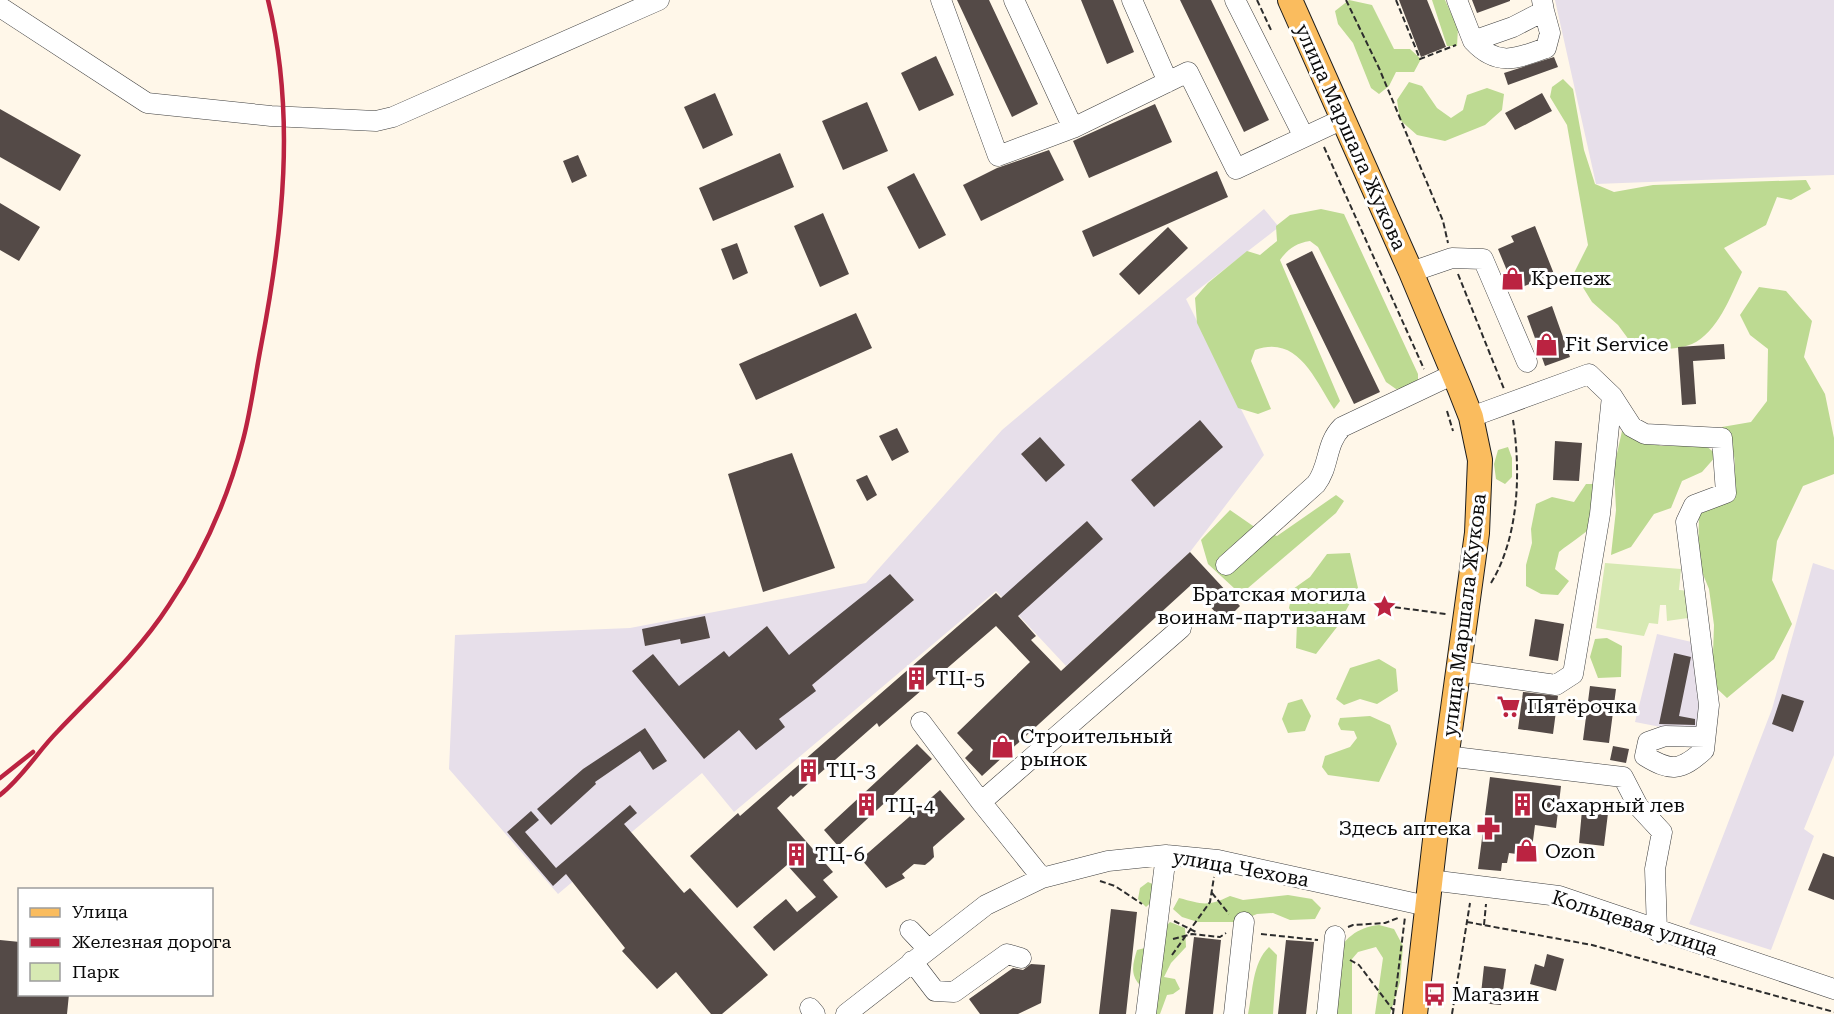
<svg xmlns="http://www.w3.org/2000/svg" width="1834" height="1014" font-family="'Roboto Serif',serif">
<rect width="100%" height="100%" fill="#fff7e9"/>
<!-- industrial -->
<path fill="#e7dfea" d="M1555,0h279v175l-238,9z
M1264,209l15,18 -93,72 78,156 -74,97 -124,114 -70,-75 -262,221 -32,-39 -144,121 -109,-125 6,-134 175,-7 236,-45 136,-153z
M1813,563l21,7v185l-30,74 10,7 -43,114 -82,-26 83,-215z
M1657,634l39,9 6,92 -67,-13z"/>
<!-- green -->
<path fill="#d7e9b3" d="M1605,563l76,6 -2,21 12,1 4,26 -28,4 -1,-16h-6l-2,19 -9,-1 -5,13 -48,-8z"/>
<!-- forest -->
<path fill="#bdda92" d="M1349,0l23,5 22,44h16l11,10 -7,13h-18l-7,14 -10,8 -8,-6 -18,-45 -15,-19 -3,-13z
M1432,0h13l13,28 -1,18h-10z
M1563,79l10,10 11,61 11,34 19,8 39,-7 153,-5 5,9 -20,11 -14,-3 -11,28 -42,23 18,24c-11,24 -25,61 -50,72 -17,7 -40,5 -57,4l-17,-23 -26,-23 -18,-29 14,-28 -21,-120 -17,-28 2,-10z
M1409,82l13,4 15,22 14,10 12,-8 4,-15 20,-7 17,6 -2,16 -17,15 -40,16 -28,-6 -17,-15 -3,-20z
M1321,209l23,5 74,160v12l-22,3 -10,-7 -68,-135 -8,-6c-14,2 -22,8 -30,19l60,141 -6,8c-19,-29 -36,-75 -79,-59l-4,11 20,48 -13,5 -20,-6 -41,-85 -2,-25 13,-15 39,-32 13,4 17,-14 -1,-15 14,-11z
M1759,287l27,4 26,30 -8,36 21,37 9,44v36l-31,12 -26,55 -5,39 20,44 -18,35 -47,39 -15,-14 2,-59 -5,-36 -11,-27 1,-48 30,-12c8,-29 10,-49 -7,-75l29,-5 16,-21 1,-52 -18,-14 -10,-20z
M1622,431l39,15 44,-1 12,10 -15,17 -20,9 -11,27 -17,6 -23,33 -20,8 5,-45 -2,-43z
M1508,447l4,11v19l-7,7 -9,-5 -2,-15 4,-14z
M1586,484h12c-1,48 -3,40 -39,68l-4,17 14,12 -11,14 -17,-1 -15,-8v-21l6,-22 -1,-14 5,-25 16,-7 22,5z
M1336,495l8,6 -8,12 -88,75 -13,1 -27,-25 -7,-24 29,-30 26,18 21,8z
M1350,553l8,35 -21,39 -21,27 -20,-6 1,-26 -8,-14 4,-19 17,-12 17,-23z
M1607,638l15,8 -1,31 -23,1 -8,-21 5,-18z
M1379,659l17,10 2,22 -21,13 -17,-5 -16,6 -8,-6 14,-31z
M1302,699l9,17 -6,15 -17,2 -6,-14 6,-16z
M1370,716l20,9 7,19 -18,38 -51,-7 -6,-8 3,-11 25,-9 7,-9 -3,-7 -13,-1 -3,-6 2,-6z
M1148,882l9,4 -2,13 -9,8 -8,-8 2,-11z
M1288,895l24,4 9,9 -6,11 -25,1 -17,-7 -16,1 -20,8h-39l-16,-5 -9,-8 6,-11c23,6 28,9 51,-2l13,4z
M1170,922l15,6 1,19 -15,16 -7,14 11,2 5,10 -7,5 -6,1 -7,19h-13l13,-82z
M1379,925l15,4 9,17 -3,36 -10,32h-15l8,-56 -7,-11 -18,5 -6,7v55h-36c10,-37 18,-85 63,-89z
M1269,947l8,8 -4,59h-25c5,-22 4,-51 21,-67z
M1145,948l3,29 -9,7c-9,-10 -6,-21 -2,-34z"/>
<!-- building -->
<path fill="#544a47" d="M957,0h32l49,104 -26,13z
M1081,0h32l21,52 -27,12z
M1180,0h31l58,120 -25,12z
M1399,0h28l19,47 -25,10z
M1472,0h38v1l-33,12z
M936,56l18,39 -35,16 -18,-38z
M1554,57l4,10 -50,18 -4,-12z
M715,93l18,42 -30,14 -19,-42z
M1542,93l10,18 -37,19 -10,-17z
M867,102l21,49 -45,19 -21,-49z
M1155,104l17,38 -83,36 -16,-37z
M0,109l81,46 -21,36 -60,-34z
M1049,150l15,30 -83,41 -18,-36 34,-17z
M780,153l14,34 -81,34 -14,-33z
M578,155l9,21 -15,7 -9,-22z
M1217,171l11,26 -135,60 -11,-26z
M914,173l32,62 -27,14 -32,-62z
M0,203l40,24 -21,34 -19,-11z
M823,213l26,61 -29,13 -26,-61z
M1535,226l19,48 -39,16 -17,-41 16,-7 -3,-6z
M1168,227l20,21 -49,47 -20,-21z
M737,243l11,30 -15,7 -12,-31z
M1312,251l68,141 -26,12 -68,-140z
M1552,306l18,51 -25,9 -18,-50z
M856,313l16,35 -116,52 -17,-36z
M1724,344l1,15 -32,2 3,43 -14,1 -4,-58z
M1200,420l23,27 -69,60 -23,-27z
M897,428l12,24 -17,9 -13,-25z
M1040,437l25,28 -19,17 -25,-28z
M1555,441l27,2 -3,38 -26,-1z
M792,453l43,115 -72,24 -35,-118z
M867,475l10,20 -10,6 -11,-21z
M1087,521l16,18 -85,77 18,20 -5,4 30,31 129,-119 50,54 -16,16 -33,-37 -209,191 -17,-18 8,-8 -16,-17 73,-71 -34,-36 -117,101 -2,-4 -84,74 -2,-2 -14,13 56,64 -10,8 15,17 -64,54 -21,-24 33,-28 11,13 19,-15 -29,-32 -50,43 -47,-52 48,-43 2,3 256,-223 5,5z
M890,574l24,26 -102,85 4,6 -37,28 6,8 -29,23 -17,-20 -35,29 -72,-88 21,-17 26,32 45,-35 5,6 38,-31 22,29z
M705,616l5,22 -29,6 -1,-5 -35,7 -3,-17z
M1535,619l29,5 -6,37 -29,-5z
M1674,653l17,4 -12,59 16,3v6l-36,-1z
M1590,686l26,3 -7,54 -26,-3z
M1523,692l35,4 -5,38 -35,-5z
M1782,694l22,7 -11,31 -21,-8z
M645,728l22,33 -14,9 -13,-19 -45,31 1,2 -45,41 -14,-16 46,-40z
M917,744l15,15 -94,87 -14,-16z
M1613,746l16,3 -3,14 -16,-3z
M1490,777l71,9 -5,42 -21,-3 -4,31 -22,-3 -2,10h-5l-1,8 -23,-2z
M940,790l25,29 -32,28 1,10 -4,4 -5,4 -11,-1 -12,10 3,4 -19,10 -25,-29z
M630,805l7,8 -13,11 60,69 6,-5 78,87 -46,39h-11l-35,-42 -19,17 -35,-38 3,-3 -59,-74 -13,12 -46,-54 24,-21 8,9 -14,12 31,36z
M1582,810l26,3 -4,33 -25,-3z
M1823,853l11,4v43l-26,-10z
M1111,909l26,3 -11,102h-27z
M1194,937l27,3 -8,74h-28z
M0,940l20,2v52h49l-2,20h-67z
M1286,940l28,2 -8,72h-28z
M1547,954l17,5 -8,32 -26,-7 5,-20 9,3z
M1031,964l14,1 -4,38 -23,11h-38l-11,-15 44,-31 10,2z
M1484,966l22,3 -5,36 -21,-2z"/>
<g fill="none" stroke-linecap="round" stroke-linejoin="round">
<defs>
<path id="minor" d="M941,0l57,156 75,-28 115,-56 48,97 107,-50
M1014,0l59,128
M1132,0l36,82
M1235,0l69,137
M1457,0l16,41 40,-14 31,-16 -2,-11
M0,7l147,96 124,13 105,5 17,-4 266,-117
M1473,41c24,26 43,18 73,7l4,-15 -6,-22
M1411,272l41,-14 31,1 44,103
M1471,417l118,-43 23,22 20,31 13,7 77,4 4,55 -32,12 -8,17 23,183 -5,45c-23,21 -33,22 -59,6l3,-14 17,-6 40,1
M1226,565l90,-81c14,-18 9,-40 26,-57l112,-53
M1458,671l98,14 17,-11 27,-160 12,-118
M921,722l60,80
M1446,756l177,21 15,29 24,26 -7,37 2,62
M1042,878l-61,-76 200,-174
M1430,880l129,16 275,93
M910,930l17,18
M912,961l23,30 19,1 53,-38 14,4
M810,1008l5,6
M846,1014l140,-109 56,-27 66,-17 58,-6 52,5 209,46
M1146,1014l20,-159
M1234,1014l10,-92
M1327,1014l8,-78"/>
<path id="major" d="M1290,0l121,272 49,117 11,28 9,43 -3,73 -42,307 -20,174"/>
</defs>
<!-- minor casing -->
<use href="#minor" stroke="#3e3e3e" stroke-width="21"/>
<!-- major casing -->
<use href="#major" stroke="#1c1c1c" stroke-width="26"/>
<!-- path -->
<path stroke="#2d2d2d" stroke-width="2" stroke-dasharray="6 3" stroke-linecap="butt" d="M1257,0l14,30
M1346,0l33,68 64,153 5,22
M1396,0l24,59 36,-14
M1324,147l100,222
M1458,274l46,115
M1447,411l6,20
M1491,583c28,-46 30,-111 22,-163
M1386,606l60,8
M1100,881l15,5 27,18
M1212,893l17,21
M1174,921l24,12
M1467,922l125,23 242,67
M1484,925l2,-21
M1348,927l5,-2 32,-2 13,-5
M1261,934l57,6
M1173,939l19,-5 28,3 6,-4
M1172,955l38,-53 4,-25
M1350,960l9,5 34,45
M1393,1014l12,-97
M1452,1014l18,-111"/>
<!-- minor -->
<use href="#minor" stroke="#fff" stroke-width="20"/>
<!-- major -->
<use href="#major" stroke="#fabc5e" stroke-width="24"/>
<!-- rail -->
<path stroke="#bb2341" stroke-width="4.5" d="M0,778l33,-26
M0,795c23,-18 38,-44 58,-64 39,-41 80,-78 111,-126 33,-49 59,-107 74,-165 8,-30 12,-63 18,-94 22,-114 35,-232 7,-346"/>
</g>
<!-- icons -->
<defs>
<symbol id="shop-bare" viewBox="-9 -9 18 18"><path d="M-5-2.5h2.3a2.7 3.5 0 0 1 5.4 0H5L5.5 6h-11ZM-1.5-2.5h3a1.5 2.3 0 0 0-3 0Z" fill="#bb2341" stroke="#fff" stroke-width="2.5" paint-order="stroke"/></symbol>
<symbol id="sight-bare" viewBox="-9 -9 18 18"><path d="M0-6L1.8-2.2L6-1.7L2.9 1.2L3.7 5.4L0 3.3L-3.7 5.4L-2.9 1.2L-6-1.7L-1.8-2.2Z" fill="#bb2341" stroke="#fff" stroke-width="2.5" paint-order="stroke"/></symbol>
<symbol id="building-bare" viewBox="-9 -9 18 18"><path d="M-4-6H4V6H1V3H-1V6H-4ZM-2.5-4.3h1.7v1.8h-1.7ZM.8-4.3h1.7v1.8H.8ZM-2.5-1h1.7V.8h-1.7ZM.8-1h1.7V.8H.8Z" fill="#bb2341" stroke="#fff" stroke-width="2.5" paint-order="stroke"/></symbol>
<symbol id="supermarket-bare" viewBox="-9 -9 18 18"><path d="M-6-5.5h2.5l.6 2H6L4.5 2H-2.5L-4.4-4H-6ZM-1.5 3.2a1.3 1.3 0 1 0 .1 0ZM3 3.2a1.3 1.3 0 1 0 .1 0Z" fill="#bb2341" stroke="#fff" stroke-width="2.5" paint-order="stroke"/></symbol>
<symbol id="pharmacy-bare" viewBox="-9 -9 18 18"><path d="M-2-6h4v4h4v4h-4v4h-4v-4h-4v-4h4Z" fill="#bb2341" stroke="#fff" stroke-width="2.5" paint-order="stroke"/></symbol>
<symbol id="bus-bare" viewBox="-9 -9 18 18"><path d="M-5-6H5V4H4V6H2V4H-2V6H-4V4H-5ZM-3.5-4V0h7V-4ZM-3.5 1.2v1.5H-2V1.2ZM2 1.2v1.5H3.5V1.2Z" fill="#bb2341" stroke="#fff" stroke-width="2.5" paint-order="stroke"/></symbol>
</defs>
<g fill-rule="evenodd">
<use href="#shop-bare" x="1496" y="262" width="33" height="33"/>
<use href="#shop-bare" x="1530" y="328" width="33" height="33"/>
<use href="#sight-bare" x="1368" y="590" width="33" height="33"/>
<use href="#building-bare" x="900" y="662" width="33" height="33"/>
<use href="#supermarket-bare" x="1492" y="690" width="33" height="33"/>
<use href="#shop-bare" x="986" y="730" width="33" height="33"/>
<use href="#building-bare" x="792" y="754" width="33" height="33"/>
<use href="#building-bare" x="850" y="788" width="33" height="33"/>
<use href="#building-bare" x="1506" y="788" width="33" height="33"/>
<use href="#pharmacy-bare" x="1472" y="812" width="33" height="33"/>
<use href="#shop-bare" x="1510" y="834" width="33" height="33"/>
<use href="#building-bare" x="780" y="838" width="33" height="33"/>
<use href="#bus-bare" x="1418" y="978" width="33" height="33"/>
</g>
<g text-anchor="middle" stroke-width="6" stroke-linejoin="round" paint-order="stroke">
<!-- street labels -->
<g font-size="20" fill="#0b0b0b" stroke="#fff">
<text transform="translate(1351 137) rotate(66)" y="7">улица Маршала Жукова</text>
<text transform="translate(1464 615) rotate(-83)" y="7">улица Маршала Жукова</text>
<text transform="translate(1241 868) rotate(10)" y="7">улица Чехова</text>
<text transform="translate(1635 923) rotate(18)" y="7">Кольцевая улица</text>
</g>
<!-- poi labels -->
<g font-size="20" fill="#0b0b0b" stroke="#fff" text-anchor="start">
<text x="1531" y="285">Крепеж</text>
<text x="1565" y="351">Fit Service</text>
<text x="1366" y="601" text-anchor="end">Братская могила<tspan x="1366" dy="23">воинам-партизанам</tspan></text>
<text x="935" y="685">ТЦ-5</text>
<text x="1527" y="713">Пятёрочка</text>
<text x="1020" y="743">Строительный<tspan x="1020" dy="23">рынок</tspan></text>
<text x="826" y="777">ТЦ-3</text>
<text x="885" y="812">ТЦ-4</text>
<text x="1541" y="812">Сахарный лев</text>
<text x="1471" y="835" text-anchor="end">Здесь аптека</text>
<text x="1545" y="858">Ozon</text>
<text x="815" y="861">ТЦ-6</text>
<text x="1452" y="1001">Магазин</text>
</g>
</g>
<!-- legend -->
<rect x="18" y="888" width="195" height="108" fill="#ffffff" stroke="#9d9d9d" stroke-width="1.5"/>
<rect x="30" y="908" width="30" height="9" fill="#fabc5e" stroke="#9d9d9d" stroke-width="1.5"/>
<text x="72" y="918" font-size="18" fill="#0b0b0b">Улица</text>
<rect x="30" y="938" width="30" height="9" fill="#bb2341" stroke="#9d9d9d" stroke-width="1.5"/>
<text x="72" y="948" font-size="18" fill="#0b0b0b">Железная дорога</text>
<rect x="30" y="963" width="30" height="18" fill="#d7e9b3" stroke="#9d9d9d" stroke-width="1.5"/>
<text x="72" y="978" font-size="18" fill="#0b0b0b">Парк</text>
</svg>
